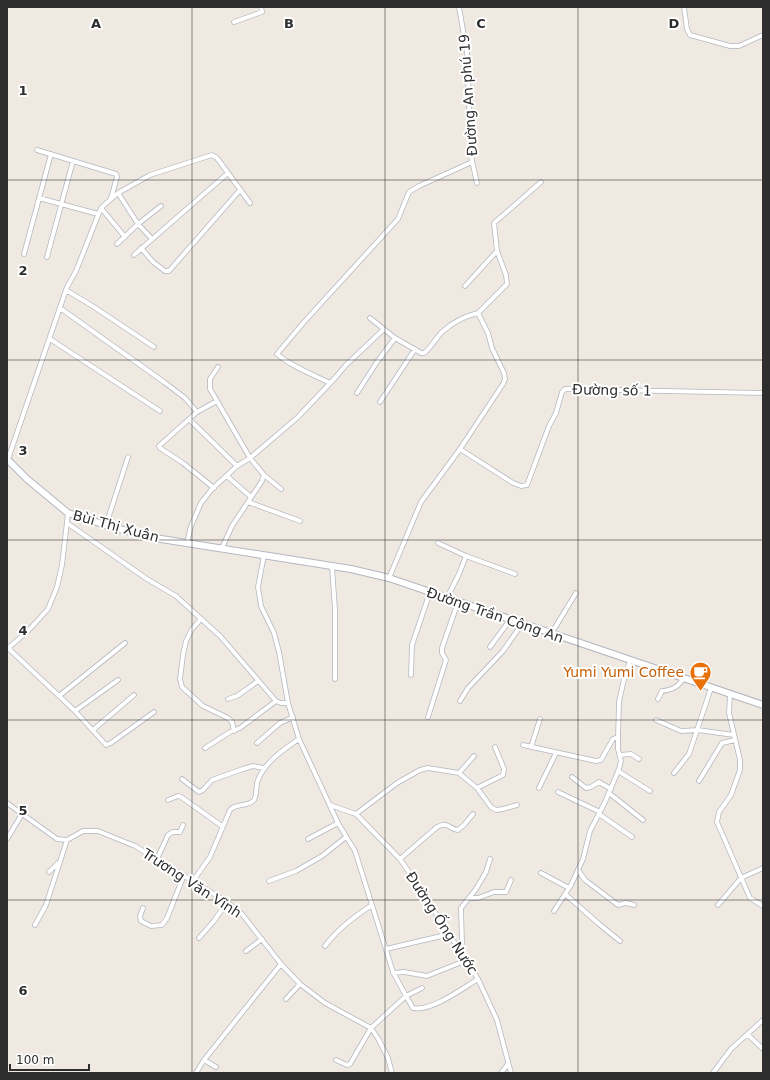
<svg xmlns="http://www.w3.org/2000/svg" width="770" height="1080" font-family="'DejaVu Sans',sans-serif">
<rect width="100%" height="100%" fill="#efe9e1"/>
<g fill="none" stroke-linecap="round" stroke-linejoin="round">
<defs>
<path id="minor" d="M459,7l8,46 4,103 6,27
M684,7l3,22 3,6 40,11h9l24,-11
M234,22l28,-10 -1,-5
M37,150l79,24 1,3 -6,21
M39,198l59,16
M101,208l24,29
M152,239l-14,-15 23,-18
M117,244l21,-20 -20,-31
M141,248l12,14 12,9h4l71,-81
M24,254l27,-100
M134,255l94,-82
M47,257l26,-96
M465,286l32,-35
M66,290l28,17 60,40
M60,308l104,74 21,16 12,14
M370,318l25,20
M50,339l110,72
M218,367l-8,12v10l40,69 14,17 -2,6 -30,45 -10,22
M330,383c-18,-9 -38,-16 -53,-29l27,-32 94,-103 11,-27 10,-6 53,-24
M357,393l20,-31 18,-24 26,15h3c7,-5 12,-15 18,-21 10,-9 23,-16 36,-19
M380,402l35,-53
M190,420l47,46
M460,449l43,-65 2,-5 -1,-6 -12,-25 -4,-15 -10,-20 29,-29 -1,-9 -9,-24 -3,-28 47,-41
M8,459l59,-172 9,-16 25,-63 10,-9 7,-6 32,-18 62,-20 5,3 33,45
M264,475l17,14
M227,476l24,21
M214,488l-31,-25 -23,-15 -1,-2 38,-34 20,-11
M248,502l52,19
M67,523l80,56 29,17 44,40 56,65 5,2h7
M106,525l22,-68
M187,543l4,-17 10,-23 11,-14 25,-23 13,-8 48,-41 37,-39 11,-13 38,-36
M438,543l28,13
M264,555l-6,32 3,19 13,27 5,19 9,51 11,36 39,84 17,28 38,121 13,24 -35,32 -21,36 -3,1 -11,-5
M332,566l3,44v69
M389,578l32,-76 39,-53 53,34 8,3 6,-1 22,-59 7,-13 6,-21 3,-3 198,4
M447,598l12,-24 7,-18 49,18
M201,619l-9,10 -6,12 -3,14 -3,24 2,8 21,19 25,12 4,4 2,9
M551,634l25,-41
M490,647l20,-27
M8,648l67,63 31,34 5,-2 43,-31
M7,649l21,-18 20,-22 9,-22 5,-22 6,-52
M411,675l1,-30 18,-53
M730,695l-1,18 11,47v10l-9,25 -12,17 -2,10 33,76 13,8
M59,696l66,-53
M228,699l9,-3 21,-15
M658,699l4,-8c10,-1 16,-4 21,-12
M460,701l8,-13 35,-37 19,-27
M75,711l43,-31
M428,717l18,-57 -4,-7v-5l16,-46
M656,720l25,11 17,-1 36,5
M93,730l41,-35
M257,743l23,-20 13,-6
M523,745l73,16 5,-1 12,-21 5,-2
M531,747l9,-28
M205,748l25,-16 10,-4 36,-27
M620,755l11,-1 8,5
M618,771l32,20
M459,773l15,-17
M674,773l15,-19 22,-66
M572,777l14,11 5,-1 8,-5 12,7
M182,779l17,13 4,-2 9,-10 31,-11 10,-3 11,2
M699,781l23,-38 13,-3
M477,788l26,-13 1,-6 -9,-22
M539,788l17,-35
M558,792l42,20
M609,793l34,27
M168,800l10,-4 3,1 41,29
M7,803l50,36 10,1 16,-9h15l37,15 92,56 15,12 39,50 19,20 25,19 46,25 8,12 9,18 4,15
M330,805l26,9 44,45 15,22 63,98 19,41 14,53
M356,814l41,-31 23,-13 8,-2 31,5 18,15 14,19 5,3 7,-1 14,-4
M599,814l33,23
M7,839l15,-25
M308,839l30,-16
M157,859l11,-24 5,-3h7l3,-7
M400,859l37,-32c12,-6 11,2 21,3l6,-5 9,-11
M578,870l7,10 33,25 8,-2 8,2
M49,872l9,-9
M541,873l28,15
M193,881l17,-24 20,-47c6,-7 16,-3 23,-9 5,-4 2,-15 5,-21 7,-18 26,-31 41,-41
M269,881l27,-10 26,-15 24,-19
M565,894l34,30 21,17
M469,898h9l16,-6h12l5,-12
M718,905l23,-27 22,-10
M143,908l-3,8 1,5 10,5 11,-1 5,-7 17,-43
M554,911l17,-26 12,-26 7,-28 15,-29 14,-33 2,-8 -3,-12v-12l1,-35 5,-23 6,-18
M35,925l11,-20 21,-65
M199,938l15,-17 13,-19
M325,946c12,-16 30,-30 47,-41
M386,949l64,-15
M461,950l1,-8 -1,-34 15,-19 10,-17 4,-13
M246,951l16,-12
M393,973l11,-1 23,4 40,-16
M422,988l-16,8 7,12c18,4 50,-20 65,-29
M286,999l14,-15
M748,1035l15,14
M204,1060l12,7
M196,1073l8,-13 77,-96
M501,1073l7,-9
M713,1073l18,-24 32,-29"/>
<path id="secondary" d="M7,459l20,20 41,34 47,15 40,10 196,31 38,9 374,127"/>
</defs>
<!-- minor casing -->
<use href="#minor" stroke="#b4b7c1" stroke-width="5.5"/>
<!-- secondary casing -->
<use href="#secondary" stroke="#b4b7c1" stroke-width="8"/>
<!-- minor -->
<use href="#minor" stroke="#fff" stroke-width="4"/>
<!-- secondary -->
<use href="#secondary" stroke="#fff" stroke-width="6"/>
</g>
<!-- grid -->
<path fill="none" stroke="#2e2e2e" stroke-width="1" stroke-opacity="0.55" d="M192,7v1066M385,7v1066M578,7v1066M7,180h756M7,360h756M7,540h756M7,720h756M7,900h756"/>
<!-- icons -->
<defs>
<symbol id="cafe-pin" viewBox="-11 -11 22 30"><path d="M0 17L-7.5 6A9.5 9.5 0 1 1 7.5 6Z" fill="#e8710a" stroke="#fff"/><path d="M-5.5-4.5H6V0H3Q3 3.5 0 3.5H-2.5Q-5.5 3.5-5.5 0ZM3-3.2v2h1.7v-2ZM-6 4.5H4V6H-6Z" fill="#fff"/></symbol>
</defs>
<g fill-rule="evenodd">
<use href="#cafe-pin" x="688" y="660" width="25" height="34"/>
</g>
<g text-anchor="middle" stroke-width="4" stroke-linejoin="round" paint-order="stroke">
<!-- street labels -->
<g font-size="14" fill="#2e2e2e" stroke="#fff">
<text transform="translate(468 95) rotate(-94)" y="5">Đường An phú 19</text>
<text transform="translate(612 390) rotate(1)" y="5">Đường số 1</text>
<text transform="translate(116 526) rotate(15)" y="5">Bùi Thị Xuân</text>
<text transform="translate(495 615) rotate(19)" y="5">Đường Trần Công An</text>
<text transform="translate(192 883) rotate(33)" y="5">Trương Văn Vĩnh</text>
<text transform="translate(442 923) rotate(57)" y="5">Đường Ống Nước</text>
</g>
<!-- food labels -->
<g font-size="14" fill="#c56008" stroke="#fff" text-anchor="end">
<text x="684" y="677">Yumi Yumi Coffee</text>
</g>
</g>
<g font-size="13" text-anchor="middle" font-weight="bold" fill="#2e2e2e" stroke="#fff" stroke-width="4" stroke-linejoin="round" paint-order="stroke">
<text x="96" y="28">A</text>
<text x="289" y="28">B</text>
<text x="481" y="28">C</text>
<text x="674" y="28">D</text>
<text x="23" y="95">1</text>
<text x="23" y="275">2</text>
<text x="23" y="455">3</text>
<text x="23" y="635">4</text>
<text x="23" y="815">5</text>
<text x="23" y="995">6</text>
</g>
<!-- border -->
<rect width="770" height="1080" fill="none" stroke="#2e2e2e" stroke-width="16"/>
<!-- scale -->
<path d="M10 1064v6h79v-6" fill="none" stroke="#2e2e2e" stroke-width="2"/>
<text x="16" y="1064" font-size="12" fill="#2e2e2e" stroke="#ffffff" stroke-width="3" paint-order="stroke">100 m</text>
</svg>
